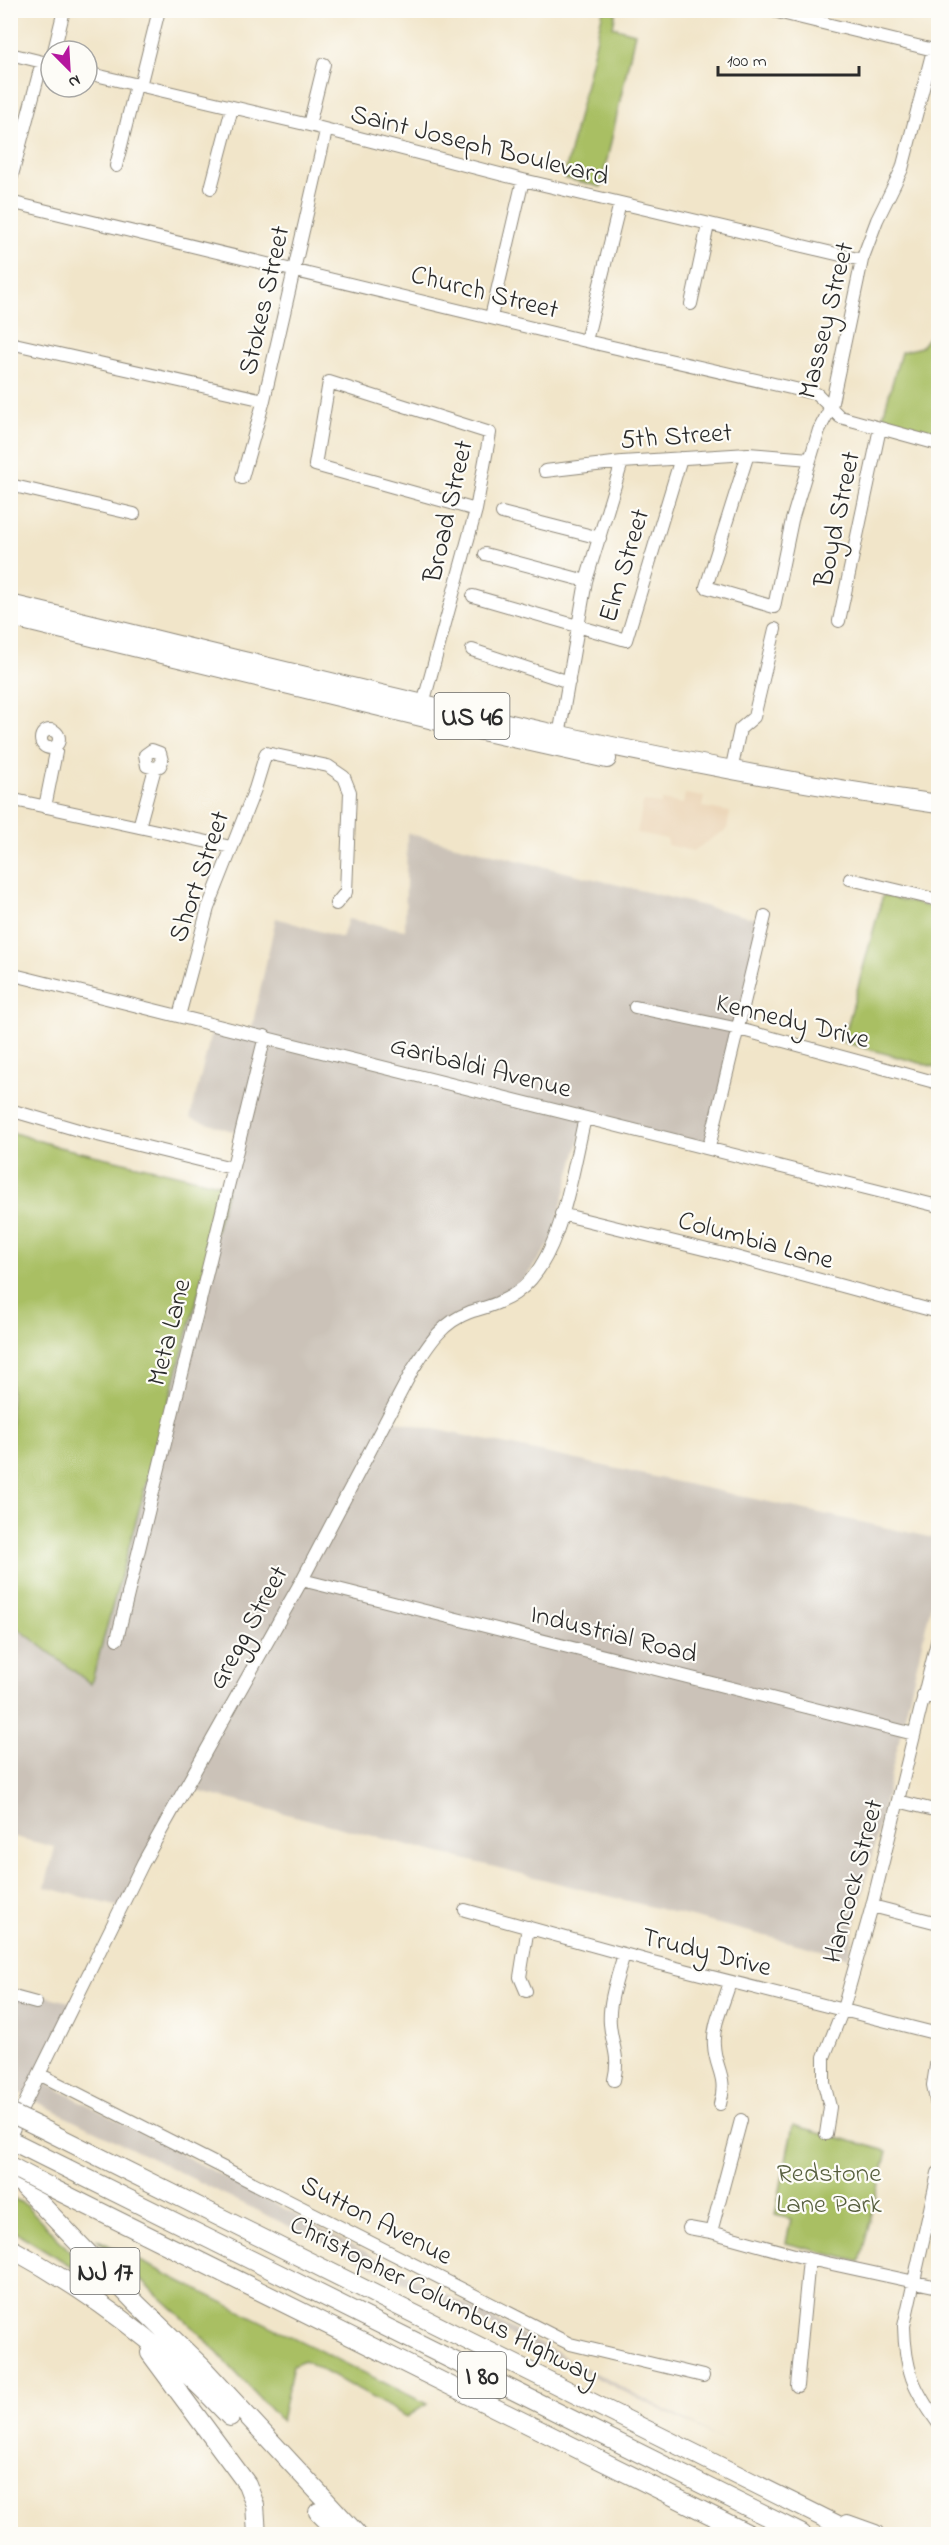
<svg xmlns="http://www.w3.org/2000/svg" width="949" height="2545" font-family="'Indie Flower',sans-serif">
<rect width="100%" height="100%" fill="#fdfcf7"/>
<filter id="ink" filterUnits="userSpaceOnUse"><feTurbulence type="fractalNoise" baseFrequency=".0167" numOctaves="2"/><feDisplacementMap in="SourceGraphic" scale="12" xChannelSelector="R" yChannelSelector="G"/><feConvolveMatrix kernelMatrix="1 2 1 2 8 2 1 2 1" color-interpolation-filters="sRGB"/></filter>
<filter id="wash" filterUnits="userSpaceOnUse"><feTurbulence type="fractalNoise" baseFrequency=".008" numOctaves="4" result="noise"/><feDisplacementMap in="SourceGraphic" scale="24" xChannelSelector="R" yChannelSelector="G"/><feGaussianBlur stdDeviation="1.35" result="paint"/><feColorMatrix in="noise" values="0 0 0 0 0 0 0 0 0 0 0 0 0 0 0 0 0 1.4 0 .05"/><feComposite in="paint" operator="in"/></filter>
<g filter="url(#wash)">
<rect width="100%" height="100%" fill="#f1e5c9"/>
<!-- built -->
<path fill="#ecd7ba" d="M685,794l19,3 -2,10 28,5 -3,17 -34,22 -26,-6v-6l-30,-6 6,-31 18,2 1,-4 21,4z"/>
<!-- industrial -->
<path fill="#cbc2b8" d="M407,833l354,87 -52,229 -124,-29 -34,123 -31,42 -23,14 -45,19 -68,100 554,121v36l-90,382 -659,-168 -66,119 -78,-21 10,-40 -44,-11 -1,-213 81,61 111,-402 37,-149 -49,-15 23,-91 37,9 26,-118 66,20 6,-19 57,11z
M10,1987l63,16 -38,74 693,366 -717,-354z"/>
<!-- green -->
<path fill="#a9bf64" stroke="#6a7548" stroke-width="1.5" d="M603,11h13l-3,16 22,6 -34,154 -37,-9z
M938,325v113l-57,-15 20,-71 20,-5z
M883,895l55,14v159l-95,-26z
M11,1132l48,15 169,39 -137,498 -80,-61z
M793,2125l94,26 -27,111 -74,-19 5,-24 -16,-4z
M11,2197l15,8 76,80 -91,-56z
M96,2239l331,165 -20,13 -103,-57 -11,5 -12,56 -87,-93z"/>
</g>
<g filter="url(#ink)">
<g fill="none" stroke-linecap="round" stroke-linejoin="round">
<defs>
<path id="minor" d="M769,10l169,41
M54,51l10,-41
M10,54l41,10
M87,73l222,52 214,55 339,80
M140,86l19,-76
M309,125l15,-61
M116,166l20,-81
M10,183l32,-121
M211,188l21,-80
M10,202l576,139 231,53 23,23 98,27
M691,304l17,-79
M491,317l32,-137
M586,341l34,-138
M10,343l254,57
M748,454l-42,133 68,20 18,-87 27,-90 12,-23 31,-147 15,-40 25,-51 31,-119
M545,471l77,-9 126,-8 62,5
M242,478l22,-78 62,-269
M10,485l124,29
M502,513l98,25
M485,554l101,27
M473,596l153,44 55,-182
M839,621l41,-193
M472,650l97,32
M423,704l53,-194 14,-77 -161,-51 -14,83 161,45
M41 739a9 9 0 1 1 18 0a9 9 0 1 1-18 0Z
M559,736l27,-155 36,-119
M731,771l9,-42 14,-12 21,-88
M10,799l221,48
M45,807l11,-55 -2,-4
M139,827l16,-59 5,-2 2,-5 -2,-8 -8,-3 -7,5 2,11 8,2
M850,879l88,21
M10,974l928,232
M635,1007l104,22 199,54
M179,1016l29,-108 47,-119 11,-36 62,13 16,11 6,15 -4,100 -10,12
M10,1110l75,22 147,36
M709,1147l56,-231
M561,1214l171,42 206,56
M302,1580l612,154
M117,1639l148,-603
M923,1695l15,4
M898,1801l40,10
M872,1906l66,17
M465,1910l184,51 289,73
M526,1991l-6,-14 8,-50
M10,1996l26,7
M938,2053l-5,32 5,26
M41,2075l529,269 133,32
M614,2080c6,-25 -2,-33 -4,-56 -2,-22 8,-48 14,-70
M720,2104c8,-28 -5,-35 -6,-59 -2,-20 11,-44 16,-63
M826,2134l4,-27 -6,-24v-26l19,-48 29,-103 66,-268
M10,2137l11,-26 122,-248 159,-283 111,-211c16,-25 28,-46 57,-57 16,-5 32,-9 46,-19 46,-31 56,-123 69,-175
M938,2173l-34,153c1,44 9,62 34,97
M689,2228l22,4 98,27 129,28
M711,2232l30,-112
M797,2386l12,-127"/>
<path id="highway" d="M10,604c308,74 614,156 928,200
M10,617l436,106 161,36
M37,2126l819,408
M10,2140l792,394
M10,2172l126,131 67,65 154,166
M50,2187l699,347
M10,2248c81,44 157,101 220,169
M150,2353l97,131 8,21 2,29
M318,2512l22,22
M847,2524l28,10"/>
</defs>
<!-- minor casing -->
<use href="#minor" stroke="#8e887a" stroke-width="14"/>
<!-- highway casing -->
<use href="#highway" stroke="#8e887a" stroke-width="20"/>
<!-- minor -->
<use href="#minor" stroke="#fff" stroke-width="12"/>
<!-- highway -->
<use href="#highway" stroke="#fff" stroke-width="18"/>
<defs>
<path id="highway-bridge" d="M10,2113l27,13
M10,2166l40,21"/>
</defs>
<!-- highway-bridge casing -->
<use href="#highway-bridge" stroke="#8e887a" stroke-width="20" stroke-linecap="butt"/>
<!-- highway-bridge -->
<use href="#highway-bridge" stroke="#fff" stroke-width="18"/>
</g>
</g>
<g text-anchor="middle" stroke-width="4.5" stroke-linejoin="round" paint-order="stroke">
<!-- shield labels -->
<g fill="#fdfcf7" stroke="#6a6a68" stroke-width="1.5">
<rect x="434.5" y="693" width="75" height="46" rx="4.5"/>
<rect x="70.5" y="2248" width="69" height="46" rx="4.5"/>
<rect x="458" y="2352" width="48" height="46" rx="4.5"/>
</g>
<g font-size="26" font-weight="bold" fill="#2b2b2b">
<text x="472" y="725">US 46</text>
<text x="105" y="2280">NJ 17</text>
<text x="482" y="2384">I 80</text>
</g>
<!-- street labels -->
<g font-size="27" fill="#2b2b2b" stroke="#fdfcf7">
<text transform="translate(480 144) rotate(14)" y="9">Saint Joseph Boulevard</text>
<text transform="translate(485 291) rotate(14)" y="9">Church Street</text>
<text transform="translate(263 300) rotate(-77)" y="9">Stokes Street</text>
<text transform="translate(825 320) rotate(-76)" y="9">Massey Street</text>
<text transform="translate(676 435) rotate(-4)" y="9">5th Street</text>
<text transform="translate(447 511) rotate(-77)" y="9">Broad Street</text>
<text transform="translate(836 519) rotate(-78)" y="9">Boyd Street</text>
<text transform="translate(623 565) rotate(-73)" y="9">Elm Street</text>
<text transform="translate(198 876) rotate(-71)" y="9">Short Street</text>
<text transform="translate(793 1020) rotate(14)" y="9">Kennedy Drive</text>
<text transform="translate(481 1066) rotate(14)" y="9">Garibaldi Avenue</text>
<text transform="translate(756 1239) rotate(15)" y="9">Columbia Lane</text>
<text transform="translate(168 1332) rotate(-76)" y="9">Meta Lane</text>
<text transform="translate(247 1627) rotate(-61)" y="9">Gregg Street</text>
<text transform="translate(614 1633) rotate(14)" y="9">Industrial Road</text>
<text transform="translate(852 1881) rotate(-75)" y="9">Hancock Street</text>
<text transform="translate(707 1951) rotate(14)" y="9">Trudy Drive</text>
<text transform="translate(377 2219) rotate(27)" y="9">Sutton Avenue</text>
<text transform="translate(445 2299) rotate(27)" y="9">Christopher Columbus Highway</text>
</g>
<!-- park labels -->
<g font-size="27" fill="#575f3f" stroke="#fdfcf7">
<text x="829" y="2181">Redstone<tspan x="829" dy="31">Lane Park</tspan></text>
</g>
</g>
<!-- margin -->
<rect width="949" height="2545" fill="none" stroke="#fdfcf7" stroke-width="36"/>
<!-- north arrow -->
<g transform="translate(69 69) rotate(156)"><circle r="28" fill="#fdfcf7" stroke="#a9a8a5" stroke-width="1.5"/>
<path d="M0-4.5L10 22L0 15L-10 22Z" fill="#b5179e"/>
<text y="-9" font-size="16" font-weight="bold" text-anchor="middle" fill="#2b2b2b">N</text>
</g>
<!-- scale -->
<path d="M718 66v9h141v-9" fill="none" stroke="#2b2b2b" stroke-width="3"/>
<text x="727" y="66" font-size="18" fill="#2b2b2b" stroke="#fdfcf7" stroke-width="4.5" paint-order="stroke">100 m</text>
</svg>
